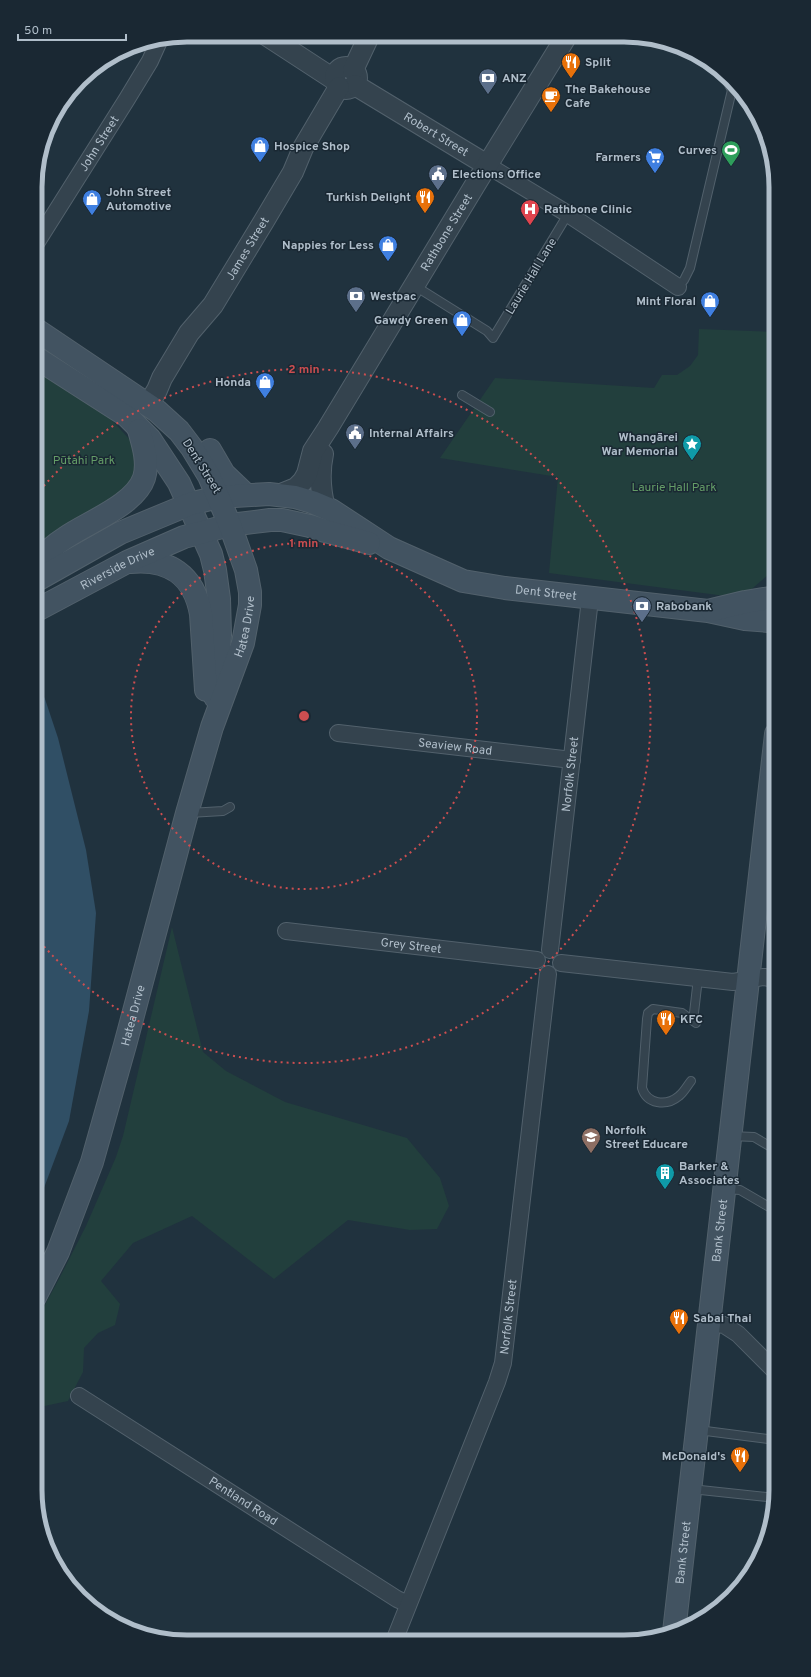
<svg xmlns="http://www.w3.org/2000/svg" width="811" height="1677" font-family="Overpass,sans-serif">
<rect width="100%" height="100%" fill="#20323e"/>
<!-- green -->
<path fill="#223f3d" d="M699,329l77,3 -1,237 -34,29 -192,-25 9,-96 -118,-19 55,-80 159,10 8,-13h15l13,-9 8,-11z
M35,371l73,45 25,27 4,19 -4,16 -7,11 -91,62z
M172,927l31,125 23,19 59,31 122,36 33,40 9,28 -12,23 -27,1 -62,-10 -74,59 -82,-63 -59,27 -32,38 19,23 -5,21 -17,8 -14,15 -1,24 -15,29 -33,7v-85l24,-44 27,-53 30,-69 7,-21z"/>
<!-- water -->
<path fill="#304f65" d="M35,677l10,22 13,39 28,112 10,63 -7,98 -20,110 -34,91z"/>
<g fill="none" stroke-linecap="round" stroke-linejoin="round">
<defs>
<path id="service" d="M689,50l12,8
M415,286l72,45 6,7 75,-124
M678,287l6,-7 6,-12 42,-178 -10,-18
M462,395l28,17
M189,813l34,-2 7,-4
M694,1013l4,-35
M691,1081c-4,5 -7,11 -12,15 -13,11 -32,8 -37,-8l5,-69 1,-6 5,-4 29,4 14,10
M730,1136l24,1 22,13
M725,1189l15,1 36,21
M698,1430l78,10
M691,1489l85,9"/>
<g id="minor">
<path d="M487,165l81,49 110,73"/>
<path id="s1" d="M35,245l92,-146 23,-38 9,-20"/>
<path id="s2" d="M338,733l234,27"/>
<path id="s3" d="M286,931l251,29"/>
<path id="s4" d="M550,950l40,-351"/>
<path d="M561,963l172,19 31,-5 12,2"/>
<path d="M709,1323l15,2 14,9 38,38"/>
<path id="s5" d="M79,1396l318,203 11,5"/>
<path id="s6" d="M394,1641l103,-259 6,-19 45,-389"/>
</g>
<g id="tertiary">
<path d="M266,35l69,45"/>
<circle cx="346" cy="78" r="11"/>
<path d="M353,70l16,-34"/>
<path id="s7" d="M355,85l132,80"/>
<path id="s8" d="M148,405l9,-15 5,-12 27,-45 24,-28 51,-84 29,-49 10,-24 36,-61"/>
<path d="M323,454c-4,19 -3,35 2,54"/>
<path id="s9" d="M281,494l15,-6 7,-7 4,-7 6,-23 15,-23 147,-243 91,-148"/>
</g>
<g id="secondary">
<path d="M35,357l92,59 23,23 29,44 32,71 4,16 4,29 1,36 -5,62"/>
<path d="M210,450l14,24 21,20"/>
<path d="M130,562c39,-4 64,13 71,52l5,76"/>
<path d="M35,564c9,-10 19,-19 30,-26 23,-16 70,-33 79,-60 5,-15 -1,-34 -5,-48"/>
<path id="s10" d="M35,581l85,-48 70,-29 28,-7 51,-3 26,3 17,5 19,8 58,38 74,33 42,7 203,23 37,8 24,2"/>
<path d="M712,610l33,-8 25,-4"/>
<path id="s11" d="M35,611l92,-49 57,-25 46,-12 40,-5h12l28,6 15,5 44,12"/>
<path id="s12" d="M35,1297l23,-45 34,-90 33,-117 62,-232 25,-86 31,-84 7,-38v-13l-4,-22 -16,-45 -21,-49 -17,-28 -13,-17 -22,-20 -122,-82"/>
<path id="s13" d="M674,1632l102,-898"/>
</g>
</defs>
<!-- service casing -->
<use href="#service" stroke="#52616c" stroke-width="10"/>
<!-- minor casing -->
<use href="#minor" stroke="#52616c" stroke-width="18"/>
<!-- tertiary casing -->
<use href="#tertiary" stroke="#52616c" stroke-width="22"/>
<!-- secondary casing -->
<use href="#secondary" stroke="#52616c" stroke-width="24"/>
<!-- service -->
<use href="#service" stroke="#34434e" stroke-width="8"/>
<!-- minor -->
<use href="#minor" stroke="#34434e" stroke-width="16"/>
<!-- tertiary -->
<use href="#tertiary" stroke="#34434e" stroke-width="20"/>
<!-- secondary -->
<use href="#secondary" stroke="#425361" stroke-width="22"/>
</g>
<!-- distance rings -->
<g fill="none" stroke="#cc4e50" stroke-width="2" stroke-dasharray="2 4">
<circle cx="304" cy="716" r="173"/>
<path d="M36 495A347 347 0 1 1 36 937"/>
</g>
<!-- icons -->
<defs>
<symbol id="restaurant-pin" viewBox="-11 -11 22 30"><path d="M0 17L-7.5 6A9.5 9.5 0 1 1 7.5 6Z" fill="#e8710a" stroke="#1a2833"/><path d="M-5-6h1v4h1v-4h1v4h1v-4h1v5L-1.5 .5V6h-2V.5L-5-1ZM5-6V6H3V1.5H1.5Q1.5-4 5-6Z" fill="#fff"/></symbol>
<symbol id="bank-pin" viewBox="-11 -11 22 30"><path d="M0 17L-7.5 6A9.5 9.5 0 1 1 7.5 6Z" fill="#5c6f8a" stroke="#1a2833"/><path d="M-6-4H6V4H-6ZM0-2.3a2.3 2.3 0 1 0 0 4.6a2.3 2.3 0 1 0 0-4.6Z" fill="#fff"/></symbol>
<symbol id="cafe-pin" viewBox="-11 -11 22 30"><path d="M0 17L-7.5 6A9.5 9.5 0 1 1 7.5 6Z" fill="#e8710a" stroke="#1a2833"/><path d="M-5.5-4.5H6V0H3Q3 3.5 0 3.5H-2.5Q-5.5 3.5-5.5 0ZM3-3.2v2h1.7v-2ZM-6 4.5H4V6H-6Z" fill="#fff"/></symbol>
<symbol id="shop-pin" viewBox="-11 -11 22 30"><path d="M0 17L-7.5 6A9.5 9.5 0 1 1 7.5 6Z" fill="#3f7fe0" stroke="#1a2833"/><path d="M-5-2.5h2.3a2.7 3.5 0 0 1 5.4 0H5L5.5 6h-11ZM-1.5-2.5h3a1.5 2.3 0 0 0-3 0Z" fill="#fff"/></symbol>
<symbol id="stadium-pin" viewBox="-11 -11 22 30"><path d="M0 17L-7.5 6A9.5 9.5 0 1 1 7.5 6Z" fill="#2e9e5b" stroke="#1a2833"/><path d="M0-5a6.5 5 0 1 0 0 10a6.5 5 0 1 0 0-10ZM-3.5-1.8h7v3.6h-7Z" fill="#fff"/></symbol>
<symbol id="supermarket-pin" viewBox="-11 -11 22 30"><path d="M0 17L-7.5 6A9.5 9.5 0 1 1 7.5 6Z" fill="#3f7fe0" stroke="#1a2833"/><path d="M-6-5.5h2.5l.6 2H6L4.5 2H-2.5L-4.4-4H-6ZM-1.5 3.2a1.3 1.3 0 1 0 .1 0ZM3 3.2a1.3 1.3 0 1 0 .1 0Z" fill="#fff"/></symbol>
<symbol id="civic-pin" viewBox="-11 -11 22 30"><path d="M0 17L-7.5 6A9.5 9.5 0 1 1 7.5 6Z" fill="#5c6f8a" stroke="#1a2833"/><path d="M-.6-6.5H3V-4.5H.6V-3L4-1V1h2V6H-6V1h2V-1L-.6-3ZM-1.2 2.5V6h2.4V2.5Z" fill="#fff"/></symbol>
<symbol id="hospital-pin" viewBox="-11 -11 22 30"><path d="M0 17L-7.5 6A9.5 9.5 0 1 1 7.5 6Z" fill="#e0444e" stroke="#1a2833"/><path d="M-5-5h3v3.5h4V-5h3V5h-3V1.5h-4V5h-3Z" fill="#fff"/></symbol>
<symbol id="sight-pin" viewBox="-11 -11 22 30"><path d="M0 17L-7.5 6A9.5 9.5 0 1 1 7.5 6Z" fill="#0f9aa8" stroke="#1a2833"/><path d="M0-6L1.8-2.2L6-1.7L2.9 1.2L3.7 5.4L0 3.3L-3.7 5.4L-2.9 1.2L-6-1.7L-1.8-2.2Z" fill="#fff"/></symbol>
<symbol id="school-pin" viewBox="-11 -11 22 30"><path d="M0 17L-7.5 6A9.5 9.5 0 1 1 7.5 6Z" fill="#8d6e63" stroke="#1a2833"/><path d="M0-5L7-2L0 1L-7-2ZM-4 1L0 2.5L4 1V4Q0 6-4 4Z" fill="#fff"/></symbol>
<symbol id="building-pin" viewBox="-11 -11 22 30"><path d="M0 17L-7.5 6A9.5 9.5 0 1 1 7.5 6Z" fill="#0f9aa8" stroke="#1a2833"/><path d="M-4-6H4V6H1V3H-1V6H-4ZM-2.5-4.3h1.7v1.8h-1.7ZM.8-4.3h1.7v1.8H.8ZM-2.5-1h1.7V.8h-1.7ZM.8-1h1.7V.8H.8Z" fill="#fff"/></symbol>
</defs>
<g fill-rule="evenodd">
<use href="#restaurant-pin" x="560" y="51" width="22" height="30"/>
<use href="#bank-pin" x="477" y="67" width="22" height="30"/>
<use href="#cafe-pin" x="540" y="85" width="22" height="30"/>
<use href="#shop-pin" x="249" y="135" width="22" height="30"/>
<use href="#stadium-pin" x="720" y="139" width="22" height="30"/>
<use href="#supermarket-pin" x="644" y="146" width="22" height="30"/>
<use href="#civic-pin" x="427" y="163" width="22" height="30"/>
<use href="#restaurant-pin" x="414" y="186" width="22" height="30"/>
<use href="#shop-pin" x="81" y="188" width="22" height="30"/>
<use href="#hospital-pin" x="519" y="198" width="22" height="30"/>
<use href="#shop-pin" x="377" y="234" width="22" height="30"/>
<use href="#bank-pin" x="345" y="285" width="22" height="30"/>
<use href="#shop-pin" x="699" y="290" width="22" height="30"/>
<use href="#shop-pin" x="451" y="309" width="22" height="30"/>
<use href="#shop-pin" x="254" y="371" width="22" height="30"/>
<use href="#civic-pin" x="344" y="422" width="22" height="30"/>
<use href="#sight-pin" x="681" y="433" width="22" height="30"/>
<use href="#bank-pin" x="631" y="595" width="22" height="30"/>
<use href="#restaurant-pin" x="655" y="1008" width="22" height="30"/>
<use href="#school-pin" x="580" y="1126" width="22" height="30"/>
<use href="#building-pin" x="654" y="1162" width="22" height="30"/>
<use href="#restaurant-pin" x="668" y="1307" width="22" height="30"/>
<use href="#restaurant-pin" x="729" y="1445" width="22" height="30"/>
</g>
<g text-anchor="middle" stroke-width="3" stroke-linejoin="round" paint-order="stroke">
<!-- poi labels -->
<g font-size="12" font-weight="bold" fill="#b0beca" stroke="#1a2833" text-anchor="start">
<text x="585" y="66">Split</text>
<text x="502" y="82">ANZ</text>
<text x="565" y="93">The Bakehouse<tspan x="565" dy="14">Cafe</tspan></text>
<text x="274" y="150">Hospice Shop</text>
<text x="717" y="154" text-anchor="end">Curves</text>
<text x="641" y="161" text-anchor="end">Farmers</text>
<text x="452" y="178">Elections Office</text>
<text x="106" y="196">John Street<tspan x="106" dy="14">Automotive</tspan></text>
<text x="411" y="201" text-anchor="end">Turkish Delight</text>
<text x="544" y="213">Rathbone Clinic</text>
<text x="374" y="249" text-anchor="end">Nappies for Less</text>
<text x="370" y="300">Westpac</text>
<text x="696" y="305" text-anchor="end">Mint Floral</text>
<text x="448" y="324" text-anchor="end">Gawdy Green</text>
<text x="251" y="386" text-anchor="end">Honda</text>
<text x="369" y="437">Internal Affairs</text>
<text x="678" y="441" text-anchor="end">Whangārei<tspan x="678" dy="14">War Memorial</tspan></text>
<text x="656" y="610">Rabobank</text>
<text x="680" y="1023">KFC</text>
<text x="605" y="1134">Norfolk<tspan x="605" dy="14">Street Educare</tspan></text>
<text x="679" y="1170">Barker &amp;<tspan x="679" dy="14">Associates</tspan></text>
<text x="693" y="1322">Sabai Thai</text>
<text x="726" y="1460" text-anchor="end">McDonald's</text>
</g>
<!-- street labels -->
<g font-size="12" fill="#b0beca" stroke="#1a2833">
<text dy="4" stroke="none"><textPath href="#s7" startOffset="95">Robert Street</textPath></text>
<text dy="4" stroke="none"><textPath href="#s1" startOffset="120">John Street</textPath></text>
<text dy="4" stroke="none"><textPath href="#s9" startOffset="314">Rathbone Street</textPath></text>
<text dy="4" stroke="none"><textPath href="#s8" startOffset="186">James Street</textPath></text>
<text transform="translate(531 276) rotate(-59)" y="4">Laurie Hall Lane</text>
<text transform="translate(202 466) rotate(58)" y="4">Dent Street</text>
<text dy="4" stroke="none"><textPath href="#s11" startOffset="93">Riverside Drive</textPath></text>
<text dy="4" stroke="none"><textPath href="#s10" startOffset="552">Dent Street</textPath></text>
<text dy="4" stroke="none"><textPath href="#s12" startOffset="704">Hatea Drive</textPath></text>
<text dy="4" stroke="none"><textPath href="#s2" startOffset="118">Seaview Road</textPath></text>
<text dy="4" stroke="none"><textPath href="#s4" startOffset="177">Norfolk Street</textPath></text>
<text dy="4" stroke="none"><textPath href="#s3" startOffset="126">Grey Street</textPath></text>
<text dy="4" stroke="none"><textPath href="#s12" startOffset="299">Hatea Drive</textPath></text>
<text dy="4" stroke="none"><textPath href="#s13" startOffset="404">Bank Street</textPath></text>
<text dy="4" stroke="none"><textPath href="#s6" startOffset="345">Norfolk Street</textPath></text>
<text dy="4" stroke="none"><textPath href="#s5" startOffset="195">Pentland Road</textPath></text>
<text dy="4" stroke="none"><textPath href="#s13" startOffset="80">Bank Street</textPath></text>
</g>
<!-- park labels -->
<g font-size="12" fill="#649d67" stroke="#1a2833">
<text x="84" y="464">Pūtahi Park</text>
<text x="674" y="491">Laurie Hall Park</text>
</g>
</g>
<!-- crop -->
<path d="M0 0H811V1677H0ZM187 42H624A145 145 0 0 1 769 187V1490A145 145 0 0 1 624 1635H187A145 145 0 0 1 42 1490V187A145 145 0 0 1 187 42Z" fill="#1a2833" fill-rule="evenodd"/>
<path fill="none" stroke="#b0beca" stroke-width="5" d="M187 42H624A145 145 0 0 1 769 187V1490A145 145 0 0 1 624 1635H187A145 145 0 0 1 42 1490V187A145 145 0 0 1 187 42Z"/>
<circle cx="304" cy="716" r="6" fill="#cc4e50" stroke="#1a2833" stroke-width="2"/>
<g font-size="12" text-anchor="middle" font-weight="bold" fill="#cc4e50" stroke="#1a2833" stroke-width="3" stroke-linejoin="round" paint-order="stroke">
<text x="304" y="373">2 min</text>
<text x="304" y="547">1 min</text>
</g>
<!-- scale -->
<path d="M18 34v6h108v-6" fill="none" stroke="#b0beca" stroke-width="2"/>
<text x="24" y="34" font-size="12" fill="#b0beca" stroke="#1a2833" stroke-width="3" paint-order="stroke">50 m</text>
</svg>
